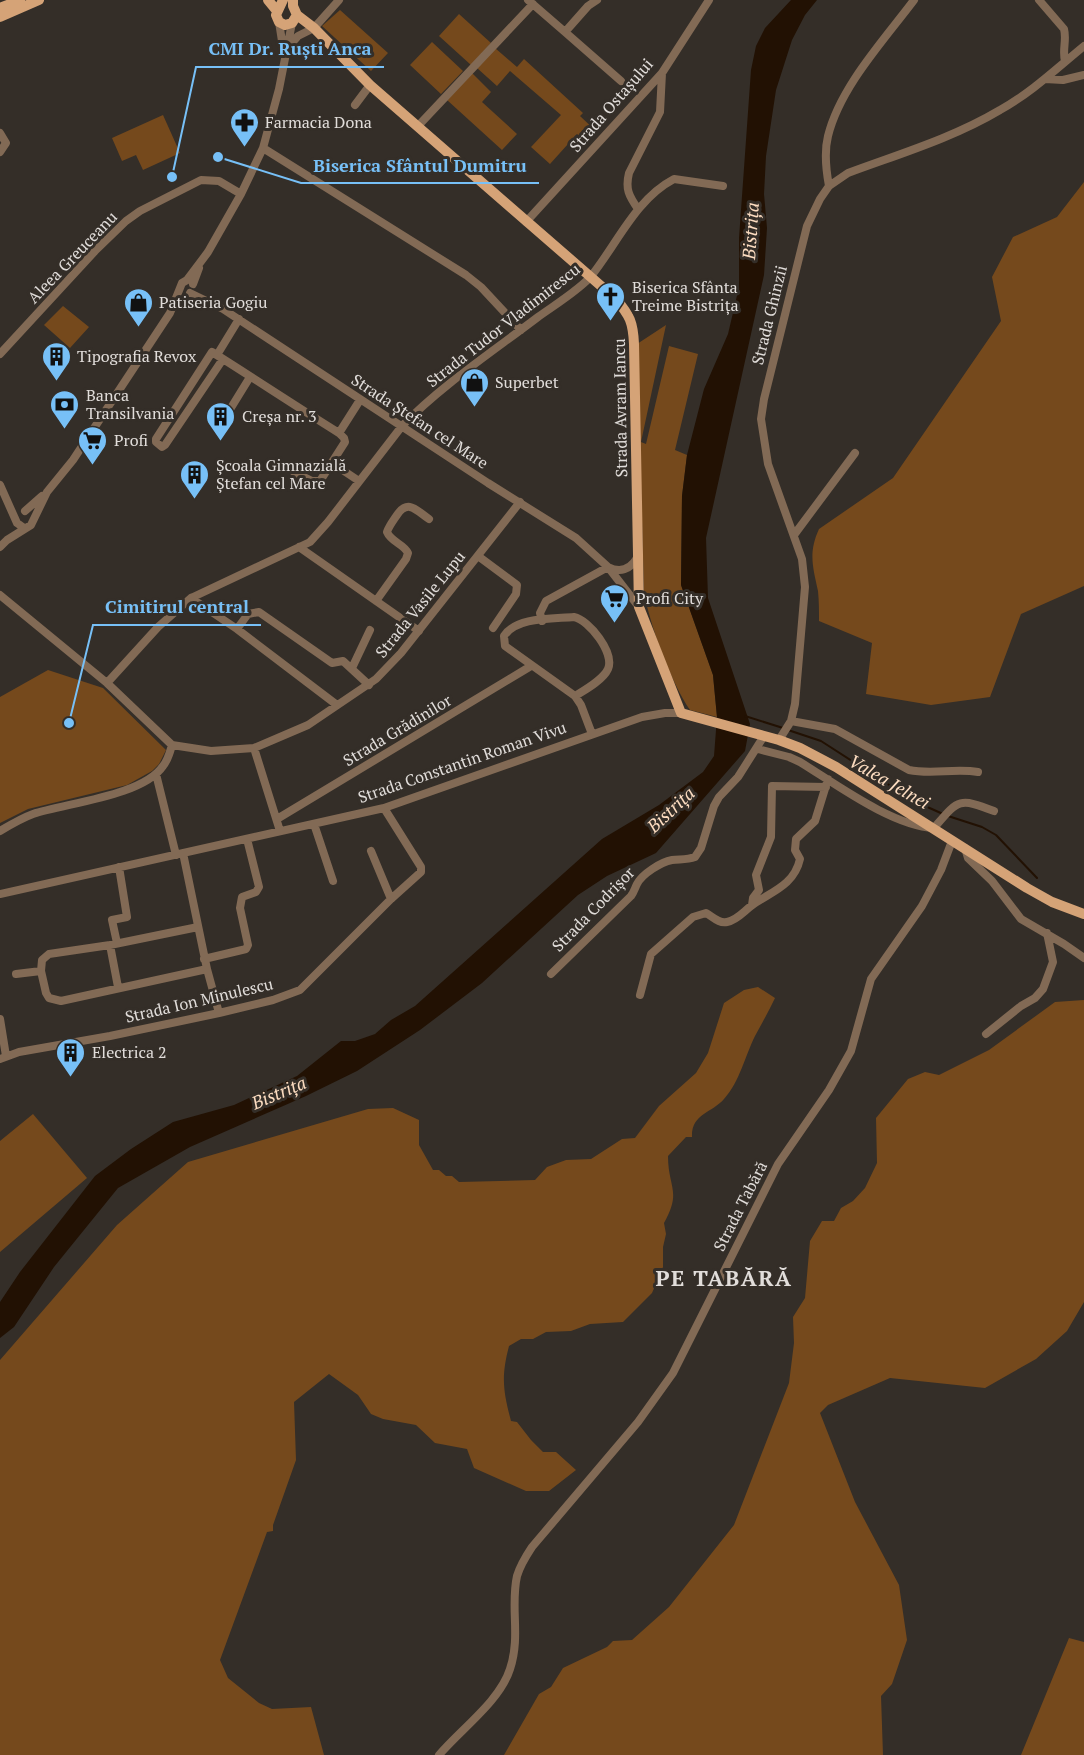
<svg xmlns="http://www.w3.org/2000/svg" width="1084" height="1755" font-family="'PT Serif',serif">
<rect width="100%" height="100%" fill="#342e28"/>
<!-- green -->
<path fill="#75491c" d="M340,10l48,43 -17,18 -49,-45z
M459,14l32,29 -20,22 -32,-29z
M432,42l31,29 -22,23 -31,-29z
M495,48l22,19 7,-8 59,54 -3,3 17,16 -10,11 -10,-9 -27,30 -19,-17 30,-32 -51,-44 -13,15 -20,-18z
M472,73l19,19 -9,10 35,32 -15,16 -55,-50z
M163,115l17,38 -37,17 -7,-15 -14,6 -10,-23z
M1084,182v404l-63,28 -31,83 -59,8 -65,-11 6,-51 -53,-22c0,-10 0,-20 -1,-30 -5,-24 -10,-38 1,-62l74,-51 108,-157 -9,-44 21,-40 44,-20z
M63,306l26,21 -19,21 -26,-23z
M666,325l-25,117 5,2 23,-98 29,8 -23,96 12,5 -5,41 -1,89 32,90 4,42 -27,-7c-19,-28 -40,-84 -46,-118l-7,-248z
M48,670l55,18 63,62 -7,14 -7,7 -25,14 -99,24 -28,14v-126z
M758,987l17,11c-6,13 -13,25 -20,38 -10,20 -15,45 -31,63 -12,14 -33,15 -32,38h-6l-18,19c0,32 14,35 -4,67l2,11 -3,13v20l-11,26 -29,29 -33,2 -19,7 -25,1 -13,7h-12l-12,7c-8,31 -6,44 2,75l6,1 14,18 12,12h13l20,18 -27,21h-23l-52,-23 -7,-19 -32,-6 -19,-18 -33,-6 -12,-5 -13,-19 -29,-21 -35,28 2,58 -23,65v6l-6,1 -47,128 8,18 31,25 13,6 39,-2 13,48h-324v-395l117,-135 71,-63 180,-53 25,-1 26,12v25l14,25h6l7,6h6l7,6 76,-2 12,-13 19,-7 25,-1 31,-20 13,-1 24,-32 37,-33 12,-20 16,-50 20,-13z
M1084,1000v302l-17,29 -31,28 -51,29 -95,-10 -62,27 -8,8 35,89 44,83 8,55 -15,44 -11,12 2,59h-379l35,-61 12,-7 12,-19 44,-21 6,-6 19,-1 37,-33 65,-82 55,-142 5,-40 -1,-26 12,-19 5,-57 12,-20h12l7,-13 12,-7 12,-13 12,-25 -1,-45 32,-39 17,-7 14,3 50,-25 66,-48z
M33,1114l54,64 -87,74v-111z
M1069,1638l15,4v113h-63z"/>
<!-- water -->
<path fill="#221103" d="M791,0h26l-12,15 -13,25 -16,50 -10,66 -2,38 3,34 -3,47 -58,263 2,60 42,126 -5,27 -89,102 -49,23 -29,19 -96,88 -62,47 -63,41 -51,25 -116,51 -72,41 -64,79 -40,60 -14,11v-36l20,-30 75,-96 36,-27 42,-27 61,-17 63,-29 44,-35h14l20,-7 16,-14 24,-14 187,-167 57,-34 44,-33 11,-16 3,-39 -4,-42 -32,-90 1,-89 5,-41 17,-66 24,-55 11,-47v-49l12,-168 5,-24 9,-18z"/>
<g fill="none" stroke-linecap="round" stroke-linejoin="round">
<!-- stream -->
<path stroke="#221103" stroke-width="2" d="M745,716l38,12
M788,730l33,11 93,60 29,13
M948,816l34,11 14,8 41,43"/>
<!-- minor -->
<path stroke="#826a55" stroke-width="8" d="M528,0l37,32 23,-26 9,-6
M1039,0l25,29c3,11 -2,21 1,32
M279,22l5,32
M565,32l56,49
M289,46l9,-10 16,-8 25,-28
M1045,79l18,1 21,-5
M355,105l15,-20
M418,126l115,-122
M0,133l6,10 -6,9
M263,148l203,127 15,12 40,43
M829,186c-3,-16 -5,-34 -1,-50 12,-49 56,-96 86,-136
M638,209c-9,-13 -13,-20 -9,-36l31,-61 2,-39
M526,222l136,-149 47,-73
M193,284l6,-16
M190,293l33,16 265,174 88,55 32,29 31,40
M0,354l95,-103 31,-30 14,-10 61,-31 18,1 22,13
M217,355l22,-36
M223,359l-58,86 -3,2 -6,-5v-3l56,-87c43,27 85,55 127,81l5,5 1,4 -25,39h-8l-18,-9
M221,424l29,-47
M339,433l21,-33
M332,463l27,18
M0,485l17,38 7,5
M25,511l17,-15
M794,535l61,-82
M0,547l7,-7 24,-15 16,-33 26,-32 97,-147 12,-30 5,-3 21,-28 33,-58 22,-46 16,-59 13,-66
M299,547l120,84
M478,556l39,29 -1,9 -23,34
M0,595l107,88 65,62 39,6 43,-3 54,-23 68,-46 25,-26 119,-151
M191,598l46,31 100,76
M376,601l30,-42 2,-6c-4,-9 -17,-11 -21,-21 2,-6 6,-11 10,-17 11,-16 19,-5 32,4
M542,621l-2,-8 6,-12 62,-34c12,6 22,3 29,-9
M237,629l11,-15 11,-2 73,51 11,-2 26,24
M352,668l18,-38
M107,683l51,-56 33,-29 119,-56 18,-20 74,-96c40,-41 90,-74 136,-109 15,-11 43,-28 54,-42 26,-33 44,-76 82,-96l49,7
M575,696c10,-6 28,-16 33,-27 7,-16 -19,-49 -34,-52 -22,2 -58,0 -70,19l1,10 70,50 6,9 11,29
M791,721l44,8 74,41c23,5 45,-2 69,2
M779,740l12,-19 4,-17 10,-117 -3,-28 -34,-95 -7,-45 3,-20 43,-173 13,-27 9,-13 19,-13c51,-19 105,-35 152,-63 31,-17 57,-42 84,-64
M254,748l26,83
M758,749l31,8 11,5c36,22 92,64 134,66 24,-28 24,-31 60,-17
M156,774l20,81
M277,819l254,-153
M314,824l19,57
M0,831c10,-6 22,-13 33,-17 33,-11 110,-18 130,-48 5,-6 7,-14 9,-21
M965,848l3,10 24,23 29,38 43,25 20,14
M371,851l20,48
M183,853l24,116 12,44
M0,894l384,-86 258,-91 23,-4h16
M752,905l1,-7 6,-8 -3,-15 15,-38 1,-51 54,1
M117,943l-5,-23 15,-3 -8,-50
M110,945l8,42
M204,959l38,-9 4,-1 2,-4 -8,-37 2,-11 14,-5 3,-5 -12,-48
M41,971l1,-11 7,-6 61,-9 88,-18
M16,974l25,-3 5,22 3,5 12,3 146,-32
M551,974l80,-78c3,-4 4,-8 6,-12 5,-10 24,-22 35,-24 8,-1 15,0 23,-3l6,-9 13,-42 5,-9 19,-20 26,-41
M640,995l11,-41 42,-37 13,-4c7,4 13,11 21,9 10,-2 16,-10 24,-16 19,-14 43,-20 49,-47l-5,-9 1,-11 19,-18 13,-42
M0,1019l6,37
M986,1034l35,-28 14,-8 8,-9 10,-27 -6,-29
M0,1059l19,-7 91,-16 109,-23 54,-13 27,-10 91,-91 30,-27v-5l-37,-59
M439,1755c22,-26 61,-54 71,-86 11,-33 0,-62 7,-93 3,-10 9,-20 15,-29l106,-125 35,-49 105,-209 51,-74 22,-39 20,-72 51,-73 19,-36 11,-29"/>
<!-- major -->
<path stroke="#d5a377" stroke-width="10" d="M268,0l9,11
M283,0l-7,15 3,7 6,3 7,-2 5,-8 -4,-9v-6
M0,8l20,-8
M297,15l17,13 56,57 246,214c14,17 17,23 18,45l5,263 42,106 98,27 21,8 36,19 191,121 25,14 32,12
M0,17l39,-17"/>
</g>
<!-- icons -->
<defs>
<symbol id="pharmacy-pin" viewBox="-11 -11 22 30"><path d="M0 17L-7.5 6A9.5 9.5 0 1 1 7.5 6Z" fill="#77c0f7" stroke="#342e28"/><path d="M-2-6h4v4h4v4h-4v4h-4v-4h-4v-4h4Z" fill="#111"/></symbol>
<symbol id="church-pin" viewBox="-11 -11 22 30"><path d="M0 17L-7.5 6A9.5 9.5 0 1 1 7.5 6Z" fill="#77c0f7" stroke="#342e28"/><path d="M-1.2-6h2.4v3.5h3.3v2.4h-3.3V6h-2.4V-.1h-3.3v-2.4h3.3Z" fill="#111"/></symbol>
<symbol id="shop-pin" viewBox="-11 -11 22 30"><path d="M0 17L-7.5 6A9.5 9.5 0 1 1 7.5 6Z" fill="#77c0f7" stroke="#342e28"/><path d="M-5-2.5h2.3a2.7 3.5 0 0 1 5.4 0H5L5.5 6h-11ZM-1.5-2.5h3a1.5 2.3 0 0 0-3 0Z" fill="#111"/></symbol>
<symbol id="building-pin" viewBox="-11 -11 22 30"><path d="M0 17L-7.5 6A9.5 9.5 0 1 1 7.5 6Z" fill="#77c0f7" stroke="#342e28"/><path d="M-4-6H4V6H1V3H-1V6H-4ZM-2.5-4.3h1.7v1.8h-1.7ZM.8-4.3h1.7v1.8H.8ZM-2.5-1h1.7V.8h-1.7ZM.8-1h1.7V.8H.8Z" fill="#111"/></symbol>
<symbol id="bank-pin" viewBox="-11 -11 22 30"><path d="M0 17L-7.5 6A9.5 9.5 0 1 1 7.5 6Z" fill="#77c0f7" stroke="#342e28"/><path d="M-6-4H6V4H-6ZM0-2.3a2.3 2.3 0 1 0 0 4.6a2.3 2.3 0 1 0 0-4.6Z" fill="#111"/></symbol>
<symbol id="supermarket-pin" viewBox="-11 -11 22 30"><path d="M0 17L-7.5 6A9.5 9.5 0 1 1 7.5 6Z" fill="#77c0f7" stroke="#342e28"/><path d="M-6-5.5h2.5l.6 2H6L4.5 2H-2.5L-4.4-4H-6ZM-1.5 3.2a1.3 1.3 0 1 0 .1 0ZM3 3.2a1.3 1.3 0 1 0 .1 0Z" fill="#111"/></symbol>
</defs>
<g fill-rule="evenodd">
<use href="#pharmacy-pin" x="228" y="106" width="33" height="45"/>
<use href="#church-pin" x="594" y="280" width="33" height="45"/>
<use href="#shop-pin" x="122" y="286" width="33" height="45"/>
<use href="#building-pin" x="40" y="340" width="33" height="45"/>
<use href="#shop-pin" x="458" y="366" width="33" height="45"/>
<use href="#bank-pin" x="48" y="388" width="33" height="45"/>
<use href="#building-pin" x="204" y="400" width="33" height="45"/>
<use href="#supermarket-pin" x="76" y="424" width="33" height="45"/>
<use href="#building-pin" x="178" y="458" width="33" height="45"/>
<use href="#supermarket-pin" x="598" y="582" width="33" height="45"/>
<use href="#building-pin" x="54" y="1036" width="33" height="45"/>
</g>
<g text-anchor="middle" stroke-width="6" stroke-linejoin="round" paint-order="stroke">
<!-- street labels -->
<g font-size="16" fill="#e1ddda" stroke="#342e28">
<text transform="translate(611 105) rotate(-49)" y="6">Strada Ostașului</text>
<text transform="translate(72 257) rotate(-46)" y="6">Aleea Greuceanu</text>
<text transform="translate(769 315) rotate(-76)" y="6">Strada Ghinzii</text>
<text transform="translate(503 325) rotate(-38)" y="6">Strada Tudor Vladimirescu</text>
<text transform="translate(620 408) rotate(-91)" y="6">Strada Avram Iancu</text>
<text transform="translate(420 421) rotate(33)" y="6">Strada Ștefan cel Mare</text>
<text transform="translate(420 604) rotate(-51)" y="6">Strada Vasile Lupu</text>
<text transform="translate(397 730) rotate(-31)" y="6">Strada Grădinilor</text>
<text transform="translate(462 762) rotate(-19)" y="6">Strada Constantin Roman Vivu</text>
<text transform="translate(593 909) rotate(-46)" y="6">Strada Codrișor</text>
<text transform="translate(199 1000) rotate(-13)" y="6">Strada Ion Minulescu</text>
<text transform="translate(740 1206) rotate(-63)" y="6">Strada Tabără</text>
</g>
<!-- poi labels -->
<g font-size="16" fill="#e1ddda" stroke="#342e28" text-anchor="start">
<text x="265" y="128">Farmacia Dona</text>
<text x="632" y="293">Biserica Sfânta<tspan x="632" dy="18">Treime Bistrița</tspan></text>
<text x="159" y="308">Patiseria Gogiu</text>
<text x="77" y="362">Tipografia Revox</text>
<text x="495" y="388">Superbet</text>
<text x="86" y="401">Banca<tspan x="86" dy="18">Transilvania</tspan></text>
<text x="242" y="422">Creșa nr. 3</text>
<text x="114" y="446">Profi</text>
<text x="216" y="471">Școala Gimnazială<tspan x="216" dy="18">Ștefan cel Mare</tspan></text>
<text x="636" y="604">Profi City</text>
<text x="92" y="1058">Electrica 2</text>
</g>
<!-- water labels -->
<g font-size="18" font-style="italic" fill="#fdddc1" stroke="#342e28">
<text transform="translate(751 231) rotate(-86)" y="6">Bistrița</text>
<text transform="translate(889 782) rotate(30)" y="6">Valea Jelnei</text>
<text transform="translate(671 810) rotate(-43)" y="6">Bistrița</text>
<text transform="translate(279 1093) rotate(-23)" y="6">Bistrița</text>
</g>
<!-- district labels -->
<g font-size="22" font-weight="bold" letter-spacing="1.5" fill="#e1ddda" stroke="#342e28">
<text x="724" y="1286">PE TABĂRĂ</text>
</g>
</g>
<!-- callouts -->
<path fill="none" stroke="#77c0f7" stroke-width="2" d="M172 177L196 67H384M218 157L301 183H539M69 723L93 625H261"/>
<g fill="#77c0f7" stroke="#342e28" stroke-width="2">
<circle cx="172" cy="177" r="6"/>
<circle cx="218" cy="157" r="6"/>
<circle cx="69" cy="723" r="6"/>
</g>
<g font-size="18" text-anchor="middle" font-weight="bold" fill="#77c0f7" stroke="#342e28" stroke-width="6" stroke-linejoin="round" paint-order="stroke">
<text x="290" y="55">CMI Dr. Ruști Anca</text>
<text x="420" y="172">Biserica Sfântul Dumitru</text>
<text x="177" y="613">Cimitirul central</text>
</g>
</svg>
